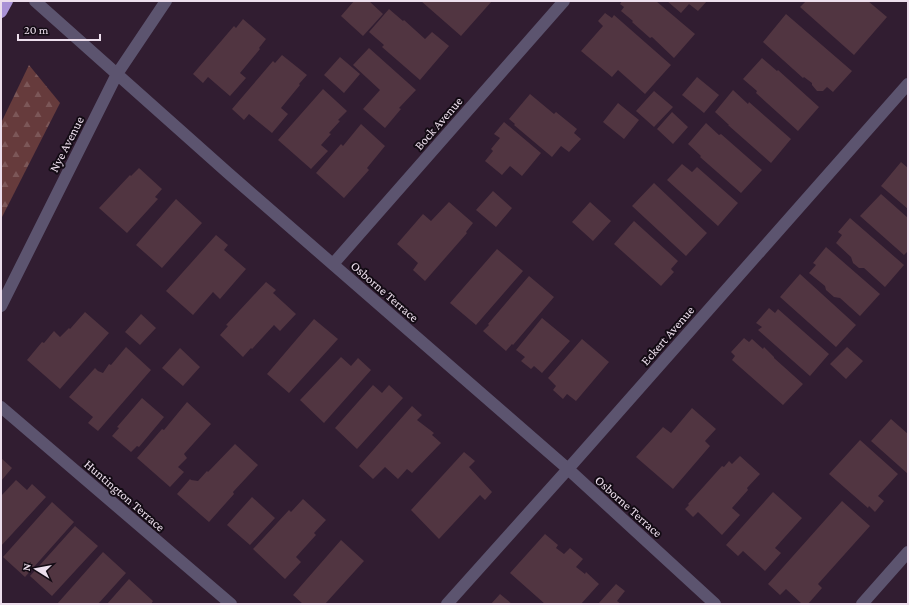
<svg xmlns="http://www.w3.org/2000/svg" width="909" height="605" font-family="'Crimson Pro',serif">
<defs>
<pattern id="forest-firs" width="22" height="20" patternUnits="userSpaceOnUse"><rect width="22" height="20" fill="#663b3c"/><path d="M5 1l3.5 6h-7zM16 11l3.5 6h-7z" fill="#7c5758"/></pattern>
</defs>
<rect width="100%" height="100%" fill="#311d31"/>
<!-- forest -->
<path fill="url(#forest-firs)" d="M29,65l31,38 -59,116v-96z"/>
<!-- building -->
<path fill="#513541" d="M354,1h15l14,13 -20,22 -22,-20z
M421,1h71l-31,35z
M622,1h34l39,33 -21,24 -22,-21 -2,1 -18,-16 1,-1 -12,-10 3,-4 -4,-3z
M667,1h40l-9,10 -9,-7 -8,9z
M806,1h62l19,16 -33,38 -54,-48z
M389,9l14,12 1,-1 21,19 7,-7 17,14 -29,34 -38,-33 2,-2 -15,-13z
M605,13l7,5 2,-3 57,50 -26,29 -27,-24 -6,7 -31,-26 22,-25 -5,-5z
M786,14l66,57 -19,21 -6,-5 -4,4h-6l-5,-6v-2l-8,-6 -1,1 -40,-36z
M243,19l23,20 -7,9 1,1 -20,24 6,5 -16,18 -22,-19 -5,6 -10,-9 41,-48 2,2z
M369,48l47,42 -17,18 2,1 -16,19 -22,-19 17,-19 -27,-25z
M282,55l25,20 -8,9 1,1 -19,23 7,6 -16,19 -23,-19 -5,6 -12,-11 41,-48 2,2z
M340,57l20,17 -16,19 -20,-18z
M762,58l15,13 1,-1 41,37 -21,24 -42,-38 1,-2 -14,-12z
M697,77l22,18 -15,18 -22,-18z
M323,89l24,22 -9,9 2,1 -11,12 2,1 -10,11 7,6 -17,18 -33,-29z
M733,90l15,14 1,-2 42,37 -20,24 -43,-38h1l-14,-13z
M654,91l19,16 -19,20 -18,-16z
M530,94l24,20 2,-2 21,17 -3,4 7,6 -12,13 -8,-6 -9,11 -38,-32 1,-1 -6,-5z
M618,103l21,17 -15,19 -21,-17z
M672,112l16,15 -15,17 -16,-15z
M504,122l37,31 -19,23 -12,-10 -8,9 -17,-14 8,-10 -2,-2 9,-11 -6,-4z
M706,123l13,12 2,-1 41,36 -21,23 -41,-36 1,-1 -13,-12z
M361,124l24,22 -18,22 2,2 -25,28 -28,-25 25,-29 2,2z
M901,162l7,6v41l-27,-23z
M682,164l10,8 5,-5 41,36 -20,23 -51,-46z
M139,168l23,21 -7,8 3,2 -31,34 -28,-25 31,-33 1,1z
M654,183l53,50 -21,23 -54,-50z
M493,191l19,17 -16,19 -20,-17z
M881,194l27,24v33l-4,4 -44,-39z
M176,199l26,24 -40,45 -26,-23z
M449,202l24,21 -7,9 1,1 -42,48 -12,-11 5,-7 -21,-19 26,-30 8,7z
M590,202l21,19 -18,20 -21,-19z
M850,218l54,47 -19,22 -21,-19h-5l-6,-5 -2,-6 -15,-14 6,-8 -4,-3z
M634,221l44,40 -7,8 3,3 -13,14 -47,-42z
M216,235l12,10 -4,5 22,19 -26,30 -7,-7 -20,23 -27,-24z
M826,247l54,47 -20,22 -20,-18 -6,-1 -8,-7 -1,-4 -16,-13 7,-8 -3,-2z
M497,249l26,22 -47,54 -26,-22z
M800,274l56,51 -20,22 -56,-50z
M529,276l25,21 -41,48 -1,-1 -6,7 -23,-20 6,-6 -1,-1z
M266,282l10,8 -3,3 23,21 -16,17 -6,-6 -22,24 -1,-1 -8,9 -23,-22 8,-9 -2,-1z
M769,308l6,5 3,-4 51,45 -19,22 -52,-46 4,-3 -6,-4z
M85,312l24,21 -49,56 -33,-29 15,-18 2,1 10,-12 6,6 9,-9 1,1z
M141,314l15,14 -16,17 -15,-13z
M542,318l28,23 -28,32 -8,-7 -3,3 -10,-8 4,-4 -9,-7z
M314,319l24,20 -49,54 -22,-19z
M744,338l5,4 3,-3 11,10 1,-2 10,10v1l29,26 -20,21 -51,-45 3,-4 -4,-4z
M582,339l27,23 -33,39 -9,-7 -4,5 -10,-9 3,-4 -8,-8z
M126,347l25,23 -53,61 -10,-8 5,-6 -24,-20 26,-29 3,3 5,2 6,-9 2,1z
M847,347l16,14 -17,18 -16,-15z
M180,348l20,19 -17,19 -21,-18z
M341,357l10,9 7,-8 13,12 -47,53 -24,-23z
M373,385l9,8 7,-8 14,13 -46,51 -22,-21z
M142,398l22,19 -25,30 -2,-1 -6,6 -19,-16 7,-8 -2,-1z
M187,402l24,22 -27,30 3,4 -9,9 6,5 -14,15 -33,-29 25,-29 2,1z
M412,406l10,9 -5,5 17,13 -2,2 9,8 -29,30 -5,-4 -9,10 -13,-12 -12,12 -14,-13z
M692,408l24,21 -11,12 5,5 -37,43 -37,-32 27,-30 8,6z
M891,419l17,15v40l-37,-33z
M860,440l38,34 -20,22 6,5 -9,11 -6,-6 -1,2 -39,-34z
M235,444l23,21 -25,27 1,2 -25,28 -32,-28 13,-15 1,1 7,1 9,-10 1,1z
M464,452l11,9 -6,6 23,25 -7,8 -5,-5 -41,44 -28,-29z
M740,456l20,18 -13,14 1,2 -16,18 8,7 -18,20 -24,-23 -5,5 -8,-8 4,-4 -1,-1 34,-38 2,1 5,-6 3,3z
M1,458l11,10 -11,13z
M16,480l11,10 5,-6 14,13 -45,49v-50z
M773,492l29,26 -27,30 6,5 -16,18 -22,-20 -5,5 -12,-11z
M252,497l23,21 -25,27 -23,-20z
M303,499l23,21 -12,13 2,2 -20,22 5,5 -16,17 -32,-30 36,-39 2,2z
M842,501l28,25 -52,58 4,4 -14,16h-6l-16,-15 -6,6 -12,-11z
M52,502l22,20 -49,55 -22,-20z
M75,526l23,20 -46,50 -22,-20z
M545,534l13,11 -2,3 8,6 6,-6 13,11 -7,8 9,7 1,-2 13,12 -18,20h-36l-35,-31z
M341,540l23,21 -39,43h-22l-10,-9z
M103,552l23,21 -28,31h-41z
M129,579l24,22 -2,3h-44z
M616,584l9,7 -8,10 4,3h-23z
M500,594l12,10h-21z"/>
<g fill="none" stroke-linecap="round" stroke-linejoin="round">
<!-- minor -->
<path stroke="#5c546f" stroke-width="12" d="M35,1l193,172 340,296 147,135
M333,264l231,-263
M1,306l116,-232 49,-73
M1,407l230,197
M447,604l121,-135 340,-385
M862,604l46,-52"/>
<!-- highway -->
<path stroke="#a992d5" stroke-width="12" d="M1,12l6,-11"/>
</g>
<g text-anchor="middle" stroke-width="4" stroke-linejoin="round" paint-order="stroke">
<!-- street labels -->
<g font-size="13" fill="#eddfed" stroke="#130b14">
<text transform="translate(438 123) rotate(-49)" y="5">Bock Avenue</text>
<text transform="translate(66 144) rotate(-63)" y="5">Nye Avenue</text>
<text transform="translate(385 291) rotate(41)" y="5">Osborne Terrace</text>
<text transform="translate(667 335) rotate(-49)" y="5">Eckert Avenue</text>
<text transform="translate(125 495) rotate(41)" y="5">Huntington Terrace</text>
<text transform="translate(629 506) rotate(42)" y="5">Osborne Terrace</text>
</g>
</g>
<!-- border -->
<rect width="909" height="605" fill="none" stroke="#eddfed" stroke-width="4"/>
<!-- north arrow -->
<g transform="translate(36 569) rotate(281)" stroke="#130b14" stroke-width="3" paint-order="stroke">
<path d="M0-3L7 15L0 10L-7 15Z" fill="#eddfed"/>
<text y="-6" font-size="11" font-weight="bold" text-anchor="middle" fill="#eddfed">N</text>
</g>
<!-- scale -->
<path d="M18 34v6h82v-6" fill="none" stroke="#eddfed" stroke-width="2"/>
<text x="24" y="34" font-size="12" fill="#eddfed" stroke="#130b14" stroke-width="3" paint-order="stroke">20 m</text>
</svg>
